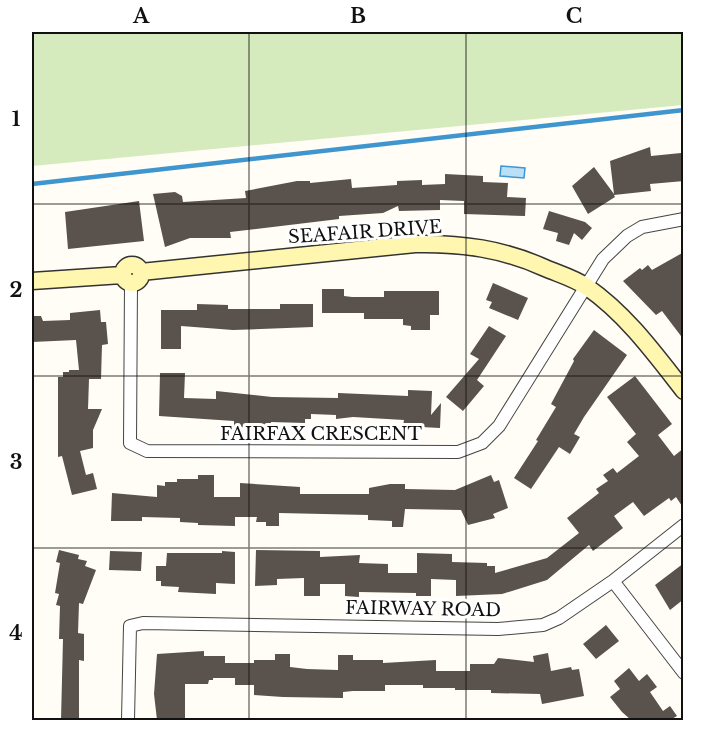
<svg xmlns="http://www.w3.org/2000/svg" width="715" height="752" font-family="'Libre Baskerville',serif">
<rect width="100%" height="100%" fill="#fffdf5"/>
<!-- green -->
<path fill="#d5ebbd" d="M32,32h651v73l-651,61z"/>
<!-- water -->
<path fill="#b9e0f7" stroke="#3f96cf" stroke-width="1.5" d="M501,166l24,2 -1,10 -24,-2z"/>
<g fill="none" stroke-linecap="round" stroke-linejoin="round">
<!-- stream -->
<path stroke="#3f96cf" stroke-width="4.5" d="M32,184l652,-74"/>
</g>
<!-- building -->
<path fill="#5a524d" d="M650,147l1,9 30,-3 3,3v25l-34,3 1,7 -37,4 1,2 -27,17 -16,-28 22,-19 20,27 -4,-33z
M445,174l38,2v6l25,1 -1,14 19,1 -1,18 -61,-2v-13l-24,-1v10l-41,1 -1,-5 -15,7 -44,3v3l-109,13 1,6h-41l-25,9 -12,-53 22,-2 7,4 1,6 63,-4 -1,-7 52,-10h13v2l41,-4 1,9 45,-3v-4l25,-1v5l23,-1z
M139,201l5,40 -76,8 -3,-37z
M549,211l36,11 7,6 -10,12 -8,-7 -5,12 -13,-4 2,-8 -15,-4z
M684,252v88l-22,-29 -6,4 -33,-34 17,-13 2,2 6,-5 4,5z
M493,283l35,15 -10,22 -29,-12 3,-6 -6,-2z
M322,289h22v7l8,1h32v-6h55v24h-9v15h-19v-4l-8,-1v-6h-39v-6h-42z
M197,304l31,1v4h52v-5h33v23l-80,3 -52,-4v23h-20v-39h36z
M100,310l1,12h5l2,22 -6,1 -1,34h-12l-1,30h14l-9,21v18l-13,3 6,24 7,-2 4,16 -25,6 -10,-39 -4,1v-80h5v-5h6v-2h10l-3,-30 -44,2v-26h9l2,5 27,-1v-7z
M489,326l17,10 -29,44 7,6 -21,25 -17,-14 33,-38 -9,-5z
M594,330l33,25 -43,62 -10,17 6,3 -10,17 -11,-7 -28,42 -17,-11 24,-37 -2,-1 20,-33 -5,-3 23,-43 -1,-2z
M160,373h25l-1,25 32,1v-8l56,6 66,1v-5l70,3v-6l24,1 -1,24 10,-12 -1,25 -37,-2 1,-6 -51,-3 -17,2v-4l-25,-1v5h-6v4l-34,-1v6l-37,-1v-6l-75,-5z
M635,376l37,48 -14,11 16,21 10,-8v61l-8,-12 -5,4 -2,-3 -25,18 -11,-14 -19,14 9,12 -30,23 -4,-6 -42,35 -45,14 -46,2v-16l-25,-1v17h-15v-3l-57,-1v5l-14,-1v-12h-25v12h-16v-18l-27,1v6l-22,1 1,-36 64,1v6l40,-2 -1,8 29,1v9h29v-20l35,1v8l35,1v3h8v7l52,-15 32,-25 -12,-15 32,-25 -3,-4 12,-8 -5,-6 10,-7 4,5 22,-17 -12,-14 9,-8 -29,-37z
M198,475h16v22h26v-14l60,4v7h69v-6l21,-4h15v5l50,1 36,-15 3,7 5,-2 9,28 -15,6 2,4 -27,7 -7,-15 -56,-1 -2,18h-11v-6l-24,-1v-5l-89,-2v13h-13v-4h-10l1,-5h-22v9l-37,-1v-2l-18,-1v-4l-38,-1v4h-31l1,-28 45,4v-12l8,1v-4h12v-3h21z
M59,550l20,5 -1,4 9,2 -2,5 11,4 -13,34 -4,-1 -1,30 6,1v27l-5,-1v60h-18l2,-81h-4l1,-33 -4,-1 3,-11 -4,-1 5,-30 -4,-1z
M110,551l32,1 -1,19 -32,-1z
M222,551l13,1v32l-19,-1v11l-38,-2 1,-5 -18,-1v-5h-5v-15h10l1,-13h55z
M684,563v36l-14,11 -15,-25z
M606,625l13,16 -23,18 -13,-15z
M204,651v5h21v7h29v-3h21v-6h15v13l17,2 31,1v-15h15v5h30v3l53,-3v11h34v-7h24l4,-6 36,4 -1,-6 15,-3 3,18 20,-4 1,3 7,-1 5,27 -42,8 -2,-10 -49,-1v-3h-36v-2h-32v-3h-38v6h-32l-10,1v6l-60,-1 -29,-2v-10h-19v-7h-22v2h-4l-1,4h-23v36h-28l-3,-26 3,-40z
M629,668l10,13 8,-7 10,13 -7,5 13,19 7,-5 7,10 -7,4h-39l-9,-8 -12,-15 10,-8 -6,-8z"/>
<g fill="none" stroke-linecap="round" stroke-linejoin="round">
<defs>
<path id="street" d="M131,283l-1,160 17,8 311,1 24,-9 17,-17 104,-167 24,-23 15,-9 42,-8
M613,581l71,92
M128,720l2,-94 13,-3 355,6 45,-4 16,-7 54,-37 71,-56"/>
<path id="secondary" d="M123 274a9 9 0 1 1 18 0a9 9 0 1 1-18 0Z
M141,272l274,-28c47,-1 88,5 130,24 14,6 29,10 42,19 39,27 68,67 97,104
M32,281l90,-6"/>
</defs>
<!-- street casing -->
<use href="#street" stroke="#444" stroke-width="14"/>
<!-- secondary casing -->
<use href="#secondary" stroke="#333" stroke-width="19"/>
<!-- street -->
<use href="#street" stroke="#fff" stroke-width="12"/>
<!-- secondary -->
<use href="#secondary" stroke="#fff6b0" stroke-width="16"/>
</g>
<!-- grid -->
<path fill="none" stroke="#111" stroke-width="1.5" stroke-opacity="0.55" d="M249,32v688M466,32v688M32,204h652M32,376h652M32,548h652"/>
<g text-anchor="middle" stroke-width="6" stroke-linejoin="round" paint-order="stroke">
<!-- street labels -->
<g font-size="18" fill="#111" stroke="#fff">
<text transform="translate(365 232) rotate(-4)" y="6">SEAFAIR DRIVE</text>
<text x="321" y="440">FAIRFAX CRESCENT</text>
<text transform="translate(423 609) rotate(1)" y="6">FAIRWAY ROAD</text>
</g>
</g>
<!-- border -->
<rect width="715" height="752" fill="none" stroke="#ffffff" stroke-width="66"/>
<rect x="33" y="33" width="649" height="686" fill="none" stroke="#111" stroke-width="2"/>
<g font-size="20" text-anchor="middle" font-weight="bold" fill="#111">
<text x="141" y="23">A</text>
<text x="358" y="23">B</text>
<text x="574" y="23">C</text>
<text x="16" y="126">1</text>
<text x="16" y="297">2</text>
<text x="16" y="469">3</text>
<text x="16" y="640">4</text>
</g>
</svg>
